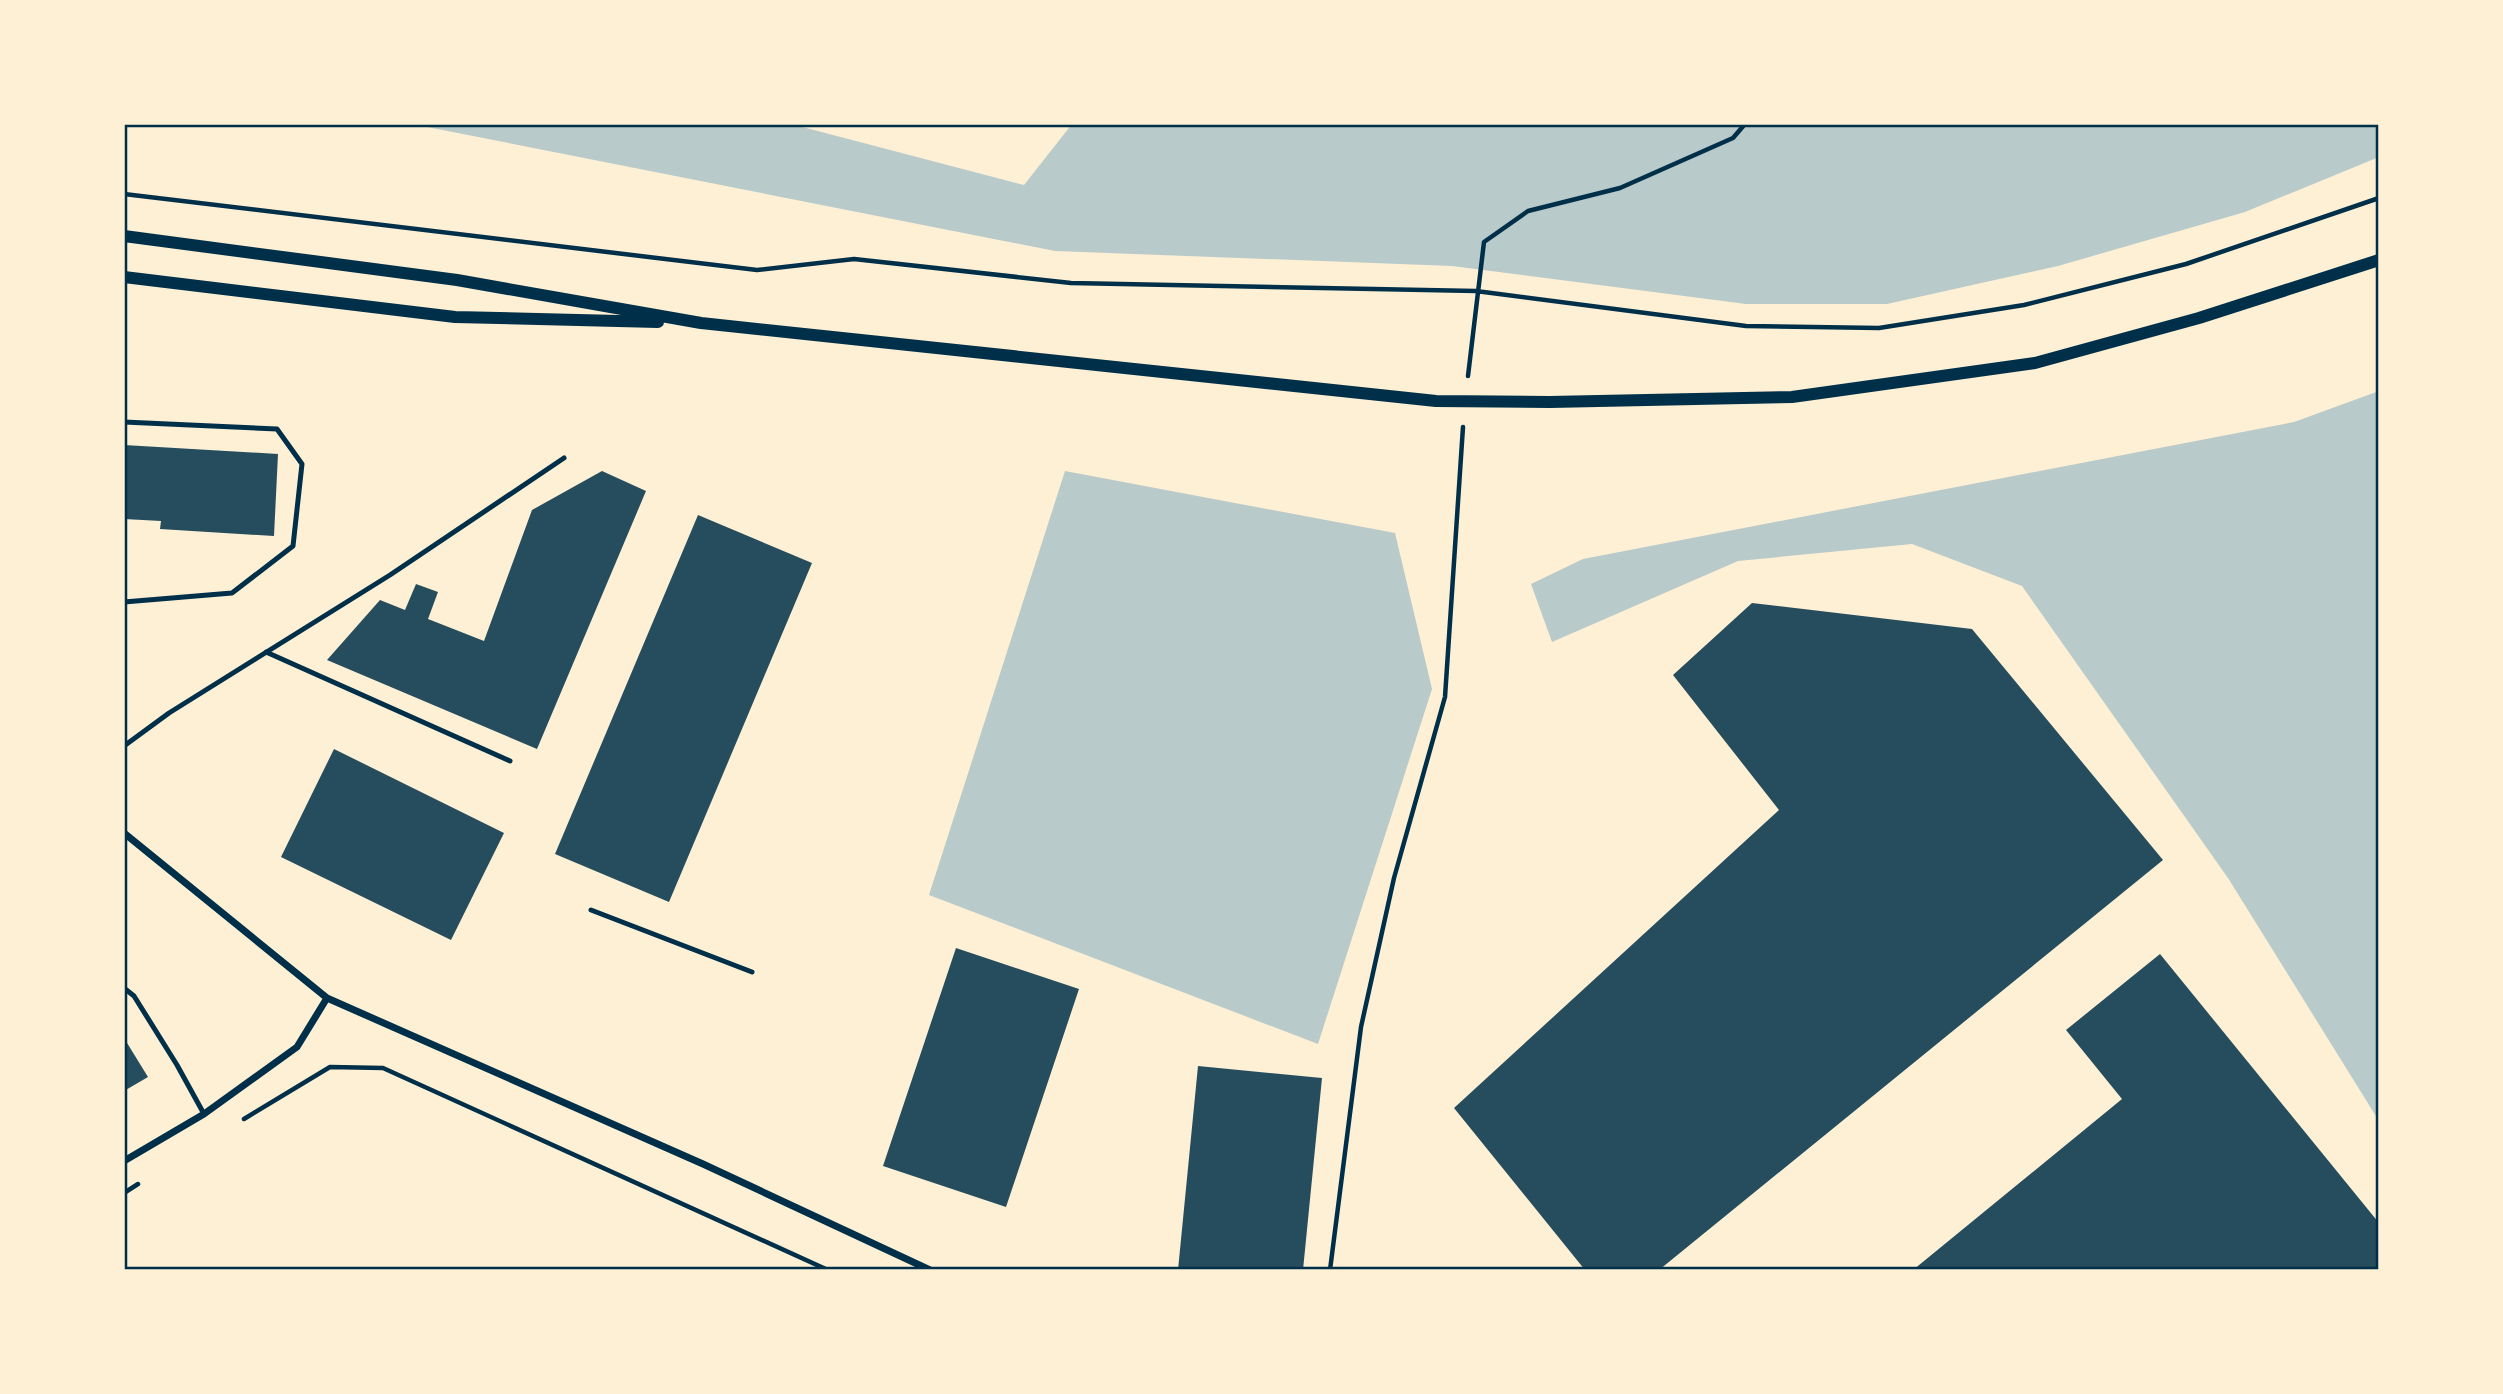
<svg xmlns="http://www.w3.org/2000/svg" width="2503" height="1394" font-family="'Sofia Sans Condensed',sans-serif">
<rect width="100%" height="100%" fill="#fdf0d5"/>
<!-- green -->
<path fill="#b9caca" d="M412,124h379l233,61 48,-61h1307v33l-134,55 -187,54 -171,38h-141l-294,-38 -397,-15z
M2379,391v730l-151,-243 -206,-292 -110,-42 -174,17 -186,81 -21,-58 52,-25 711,-137z
M1065,471l330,62 37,156 -114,355 -389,-149z"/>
<!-- building -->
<path fill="#264d5e" d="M124,445l154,9 -4,82 -114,-7 1,-8 -37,-2z
M602,471l44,20 -109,258 -210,-89 53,-60 25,10 11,-26 22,8 -10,27 56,22 48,-131z
M698,515l114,48 -143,339 -114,-48z
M1752,603l220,26 191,231 -504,410h-74l-131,-162 325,-298 -106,-135z
M334,749l170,84 -53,107 -170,-83z
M956,948l123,41 -73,218 -123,-41z
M2160,954l219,269v47h-466l209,-171 -56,-69z
M124,1038l24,39 -24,14z
M1198,1066l124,12 -19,192h-125z"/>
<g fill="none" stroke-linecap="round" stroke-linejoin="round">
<!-- path -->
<path stroke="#003049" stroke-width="4.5" d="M124,194l633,76 97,-11 217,24 405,8 270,35 133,2 145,-23 162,-41 193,-66
M1468,376l16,-134 44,-31 92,-23 113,-50 12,-14
M244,1119l86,-52 53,1 445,202
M124,1193l14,-9
M1330,1270l31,-243 33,-149 51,-181 18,-270"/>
<!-- service -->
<path stroke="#003049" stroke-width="5" d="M124,422l153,7 25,35 -9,82 -61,47 -108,9
M266,652l244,109
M124,746l45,-33 221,-138 174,-117
M591,910l161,62
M124,988l10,8 43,69 27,49"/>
<!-- minor -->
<path stroke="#003049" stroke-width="7" d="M124,833l203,165 376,166 227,106
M124,1161l80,-47 93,-67 30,-49"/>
<!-- tertiary -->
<path stroke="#003049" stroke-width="12" d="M124,236l333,44 244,43 735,78 114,1 242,-5 243,-34 164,-45 180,-58
M124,277l331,40 203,5"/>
</g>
<!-- border -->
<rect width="2503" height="1394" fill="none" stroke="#fdf0d5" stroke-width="252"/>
<rect x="126" y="126" width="2251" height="1142" fill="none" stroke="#003049" stroke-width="2.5"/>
</svg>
